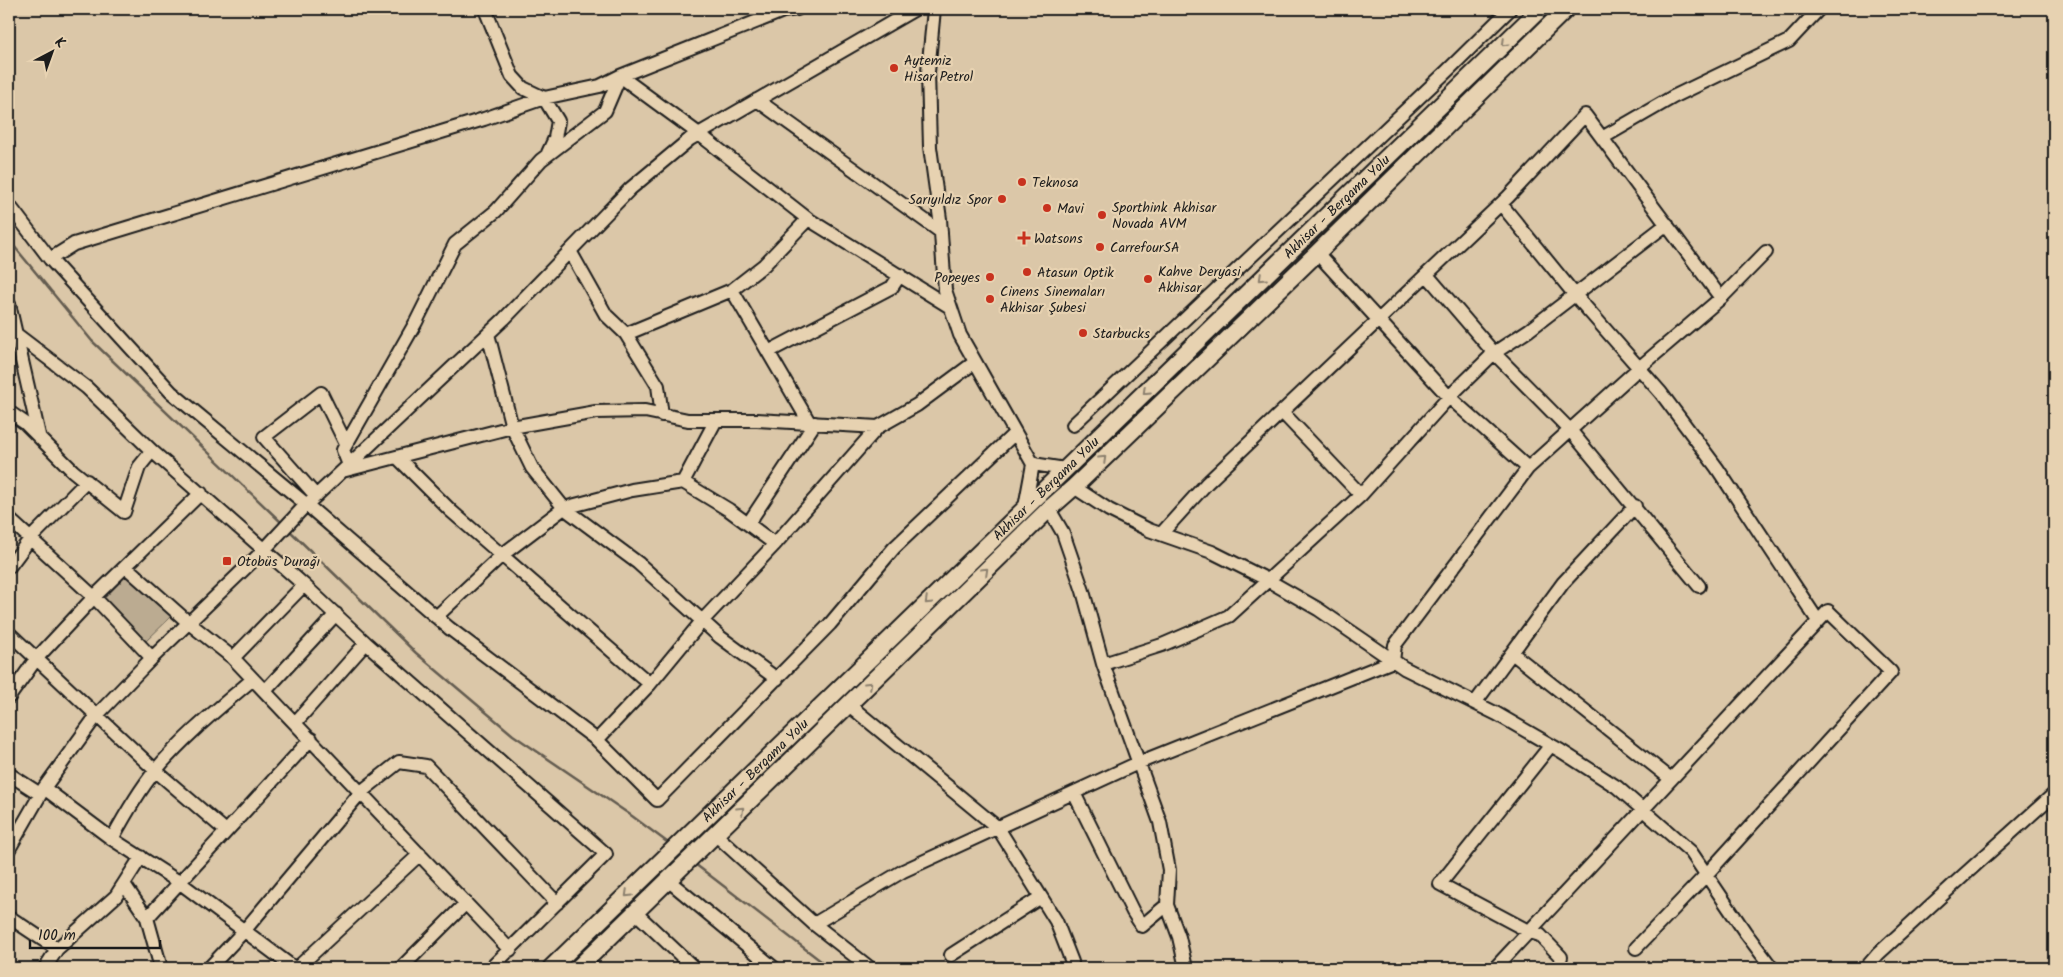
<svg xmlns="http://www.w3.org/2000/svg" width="2063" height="977" font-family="Kalam,sans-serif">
<rect width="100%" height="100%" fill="#dbc7a8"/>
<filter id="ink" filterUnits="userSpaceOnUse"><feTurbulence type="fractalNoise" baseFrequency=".02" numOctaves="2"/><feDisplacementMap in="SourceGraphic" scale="10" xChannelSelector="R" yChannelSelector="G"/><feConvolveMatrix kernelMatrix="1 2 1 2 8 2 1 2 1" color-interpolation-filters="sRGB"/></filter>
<g filter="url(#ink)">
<!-- green -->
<path fill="#bbab91" stroke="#6c6456" d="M126,576l46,40 -28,27 -42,-42z"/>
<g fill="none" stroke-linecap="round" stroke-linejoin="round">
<!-- stream -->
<path stroke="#635b50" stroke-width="2.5" d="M9,240l83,101 191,183
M289,530l127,123 97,82 119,81 39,29
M695,864l135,104"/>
<defs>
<path id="minor" d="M485,9l27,67 11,12 21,10 14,23 -3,17 -7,15
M934,9l-6,63 2,75 10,72 5,71 15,45 73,129 -8,43
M757,100l184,132
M1602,138l71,-41 116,-56 30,-32
M1501,204l74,91 86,98 56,75 101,153
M9,205l41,54 121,133 136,113 142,123 148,112 60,60 173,-176 64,-76 121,-115
M570,251l36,64 20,19 106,-44 32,-25 44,-46
M1317,253l132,144 79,71
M50,259l24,-15 410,-125 60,-21 56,-12 20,-10 163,-65 14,-2
M1427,275l67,78 76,77 129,156
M732,290l77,132
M9,304l30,131
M16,334l71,54 65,63 152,134 62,58 240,211 -115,114
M488,334l24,93 20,41 32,40 74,55 82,74 57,42
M626,334l32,52 4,29
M768,352l124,-65 8,-12
M9,412l16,11 48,48 51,41 15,-45 13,-16
M1282,412l79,83
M1073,425l374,-354 63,-62
M397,457l54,54 199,173
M1033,464l32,5
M349,465l-6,-15 73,-128 39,-78 41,-33 45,-51 64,-49 15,-35 79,58 109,85 142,88
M346,470l166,-43 84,-15 49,-1 43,9h69l121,7 39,-22 58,-43
M683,482l33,-62
M1074,487l35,23 40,20 63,22 50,25 56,32 86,59 93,46 64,37 56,36 74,65 54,80 27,36
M316,496l-52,-59 57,-44 25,51
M1049,509l14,24 20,58 20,73 57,158 9,48 -2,35 12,32 7,31
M9,519l85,78 58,61
M748,524l67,-101
M1161,534l46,-51 301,-286 77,-82 136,183
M9,567l21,-28 57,-58
M126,567l63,56 44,35 277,292
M436,617l66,-62 62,-47 68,-18 51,-8 46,28 46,34
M9,633l147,138 70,60
M1512,653l159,126
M233,658l71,-73
M1103,664l59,-19 67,-29 132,-121 88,-98 45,-44 35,-23 138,-106
M265,691l71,-77
M9,697l27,-38 58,-62 107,-104
M1475,703l88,-120 72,-77
M849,705l149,123 58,93 16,41
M295,723l71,-80
M597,740l53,-56 52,-63 73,-77 103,-117
M1551,745l-111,139 90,48 10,3 21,22
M9,774l31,20
M44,788l68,51 67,43 115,86
M1074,793l59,119 9,14 25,-21
M716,835l98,89 56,44
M112,839c13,-24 26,-47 43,-68 29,-35 64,-63 98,-92
M9,849l35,-61 53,-73 55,-57 112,-108 38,-41 202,-190 126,-130 60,-50 225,-130
M669,881l105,87
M124,884l23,34 14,50
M636,913l58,55
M9,917l48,32
M147,918l164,-179
M814,924l89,-53 235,-108 255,-102 2,-16 133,-177 111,-100 82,-70 45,-46
M951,955l90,-58
M45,968l12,-19 59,-53 25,-39
M209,968l35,-37 117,-139 38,-30 27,4 131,137
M297,968l123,-114
M401,968l65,-65
M1495,968l333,-357 63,61 -185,203 -70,73
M1866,968l12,-14 85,-78 91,-82"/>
<g id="major">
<path id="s1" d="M551,968l989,-959"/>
<path d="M578,968l471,-459 25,-22 243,-234 249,-244"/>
</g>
</defs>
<!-- minor casing -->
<use href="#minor" stroke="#1c1c1c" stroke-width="16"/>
<!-- major casing -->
<use href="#major" stroke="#1c1c1c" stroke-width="20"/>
<!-- minor -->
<use href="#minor" stroke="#e7d2b1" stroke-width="12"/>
<!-- major -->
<use href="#major" stroke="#e7d2b1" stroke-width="16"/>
</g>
<!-- one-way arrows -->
<defs><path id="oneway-chevron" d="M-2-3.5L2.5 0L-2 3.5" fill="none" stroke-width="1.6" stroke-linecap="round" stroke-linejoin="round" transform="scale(1.25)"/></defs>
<g stroke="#8c806e">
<use href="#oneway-chevron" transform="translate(1505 43) rotate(136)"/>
<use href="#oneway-chevron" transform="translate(1262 278) rotate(136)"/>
<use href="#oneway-chevron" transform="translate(1146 391) rotate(136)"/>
<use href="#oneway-chevron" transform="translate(1103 459) rotate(-44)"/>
<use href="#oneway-chevron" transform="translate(985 571) rotate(-44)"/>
<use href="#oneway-chevron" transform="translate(928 601) rotate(136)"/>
<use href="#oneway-chevron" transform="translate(869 685) rotate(-44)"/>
<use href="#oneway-chevron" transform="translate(741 810) rotate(-44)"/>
<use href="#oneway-chevron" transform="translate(628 894) rotate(136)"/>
</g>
</g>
<!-- markers -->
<g fill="#c8321e" stroke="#e7d2b1" stroke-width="2">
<circle cx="894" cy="68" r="5"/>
<circle cx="1022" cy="182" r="5"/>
<circle cx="1002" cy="199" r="5"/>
<circle cx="1047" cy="208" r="5"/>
<circle cx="1102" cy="215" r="5"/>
<path d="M1021.5 230.5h5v5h5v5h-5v5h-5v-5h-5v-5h5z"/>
<circle cx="1100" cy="247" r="5"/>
<circle cx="1027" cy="272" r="5"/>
<circle cx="990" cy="277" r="5"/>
<circle cx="1148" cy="279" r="5"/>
<circle cx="990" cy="299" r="5"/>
<circle cx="1083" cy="333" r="5"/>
<rect x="222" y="556" width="10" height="10" rx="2.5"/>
</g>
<g text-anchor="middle" stroke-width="4.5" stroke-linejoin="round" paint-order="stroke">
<!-- poi labels -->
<g font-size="14" fill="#1c1c1c" stroke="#e7d2b1" text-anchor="start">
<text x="904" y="65">Aytemiz<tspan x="904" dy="16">Hisar Petrol</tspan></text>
<text x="1032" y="187">Teknosa</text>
<text x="992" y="204" text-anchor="end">Sarıyıldız Spor</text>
<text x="1112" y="212">Sporthink Akhisar<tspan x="1112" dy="16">Novada AVM</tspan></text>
<text x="1057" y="213">Mavi</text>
<text x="1034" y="243">Watsons</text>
<text x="1110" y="252">CarrefourSA</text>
<text x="1158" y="276">Kahve Deryasi<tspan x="1158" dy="16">Akhisar</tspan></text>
<text x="1037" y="277">Atasun Optik</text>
<text x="980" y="282" text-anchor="end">Popeyes</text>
<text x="1000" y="296">Cinens Sinemaları<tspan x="1000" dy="16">Akhisar Şubesi</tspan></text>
<text x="1093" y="338">Starbucks</text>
<text x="237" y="566">Otobüs Durağı</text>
</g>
<!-- street labels -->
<g font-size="14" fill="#1c1c1c" stroke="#e7d2b1">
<text dy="5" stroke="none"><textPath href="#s1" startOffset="1094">Akhisar - Bergama Yolu</textPath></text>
<text dy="5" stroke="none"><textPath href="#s1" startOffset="689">Akhisar - Bergama Yolu</textPath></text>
<text dy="5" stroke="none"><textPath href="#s1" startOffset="284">Akhisar - Bergama Yolu</textPath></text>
</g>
</g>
<!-- margin -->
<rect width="2063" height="977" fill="none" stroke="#e7d2b1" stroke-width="30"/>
<rect x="15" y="15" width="2033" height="947" fill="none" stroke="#1c1c1c" stroke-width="2" filter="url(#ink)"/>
<!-- north arrow -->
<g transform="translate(52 52) rotate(41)" stroke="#e7d2b1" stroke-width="4" paint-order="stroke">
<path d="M0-4L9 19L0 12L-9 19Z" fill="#1c1c1c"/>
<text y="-8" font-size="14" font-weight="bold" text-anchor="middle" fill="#1c1c1c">K</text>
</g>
<!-- scale -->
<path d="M30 940v8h130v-8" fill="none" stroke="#1c1c1c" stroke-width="2.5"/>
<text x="38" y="940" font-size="15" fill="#1c1c1c" stroke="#e7d2b1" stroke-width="4" paint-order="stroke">100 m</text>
</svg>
